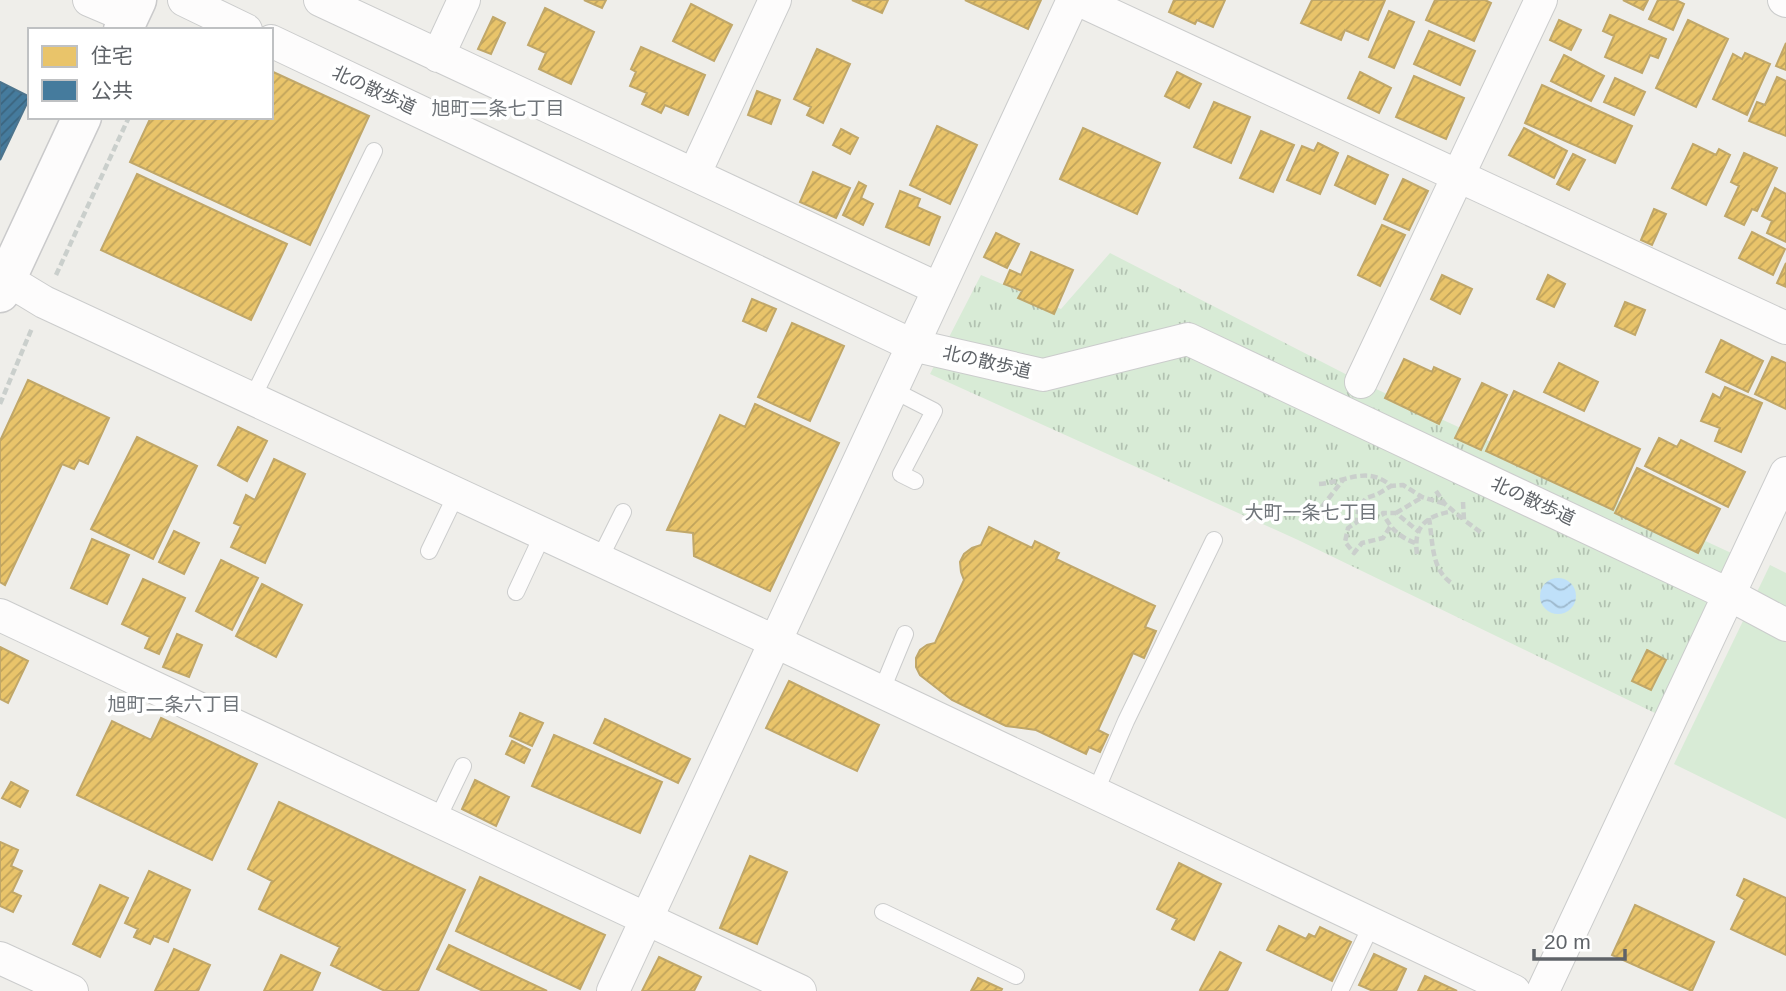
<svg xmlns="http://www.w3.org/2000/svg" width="1786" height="991" font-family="Arial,'Noto Sans JP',sans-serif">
<defs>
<pattern id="park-tufts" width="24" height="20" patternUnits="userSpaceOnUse" patternTransform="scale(1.75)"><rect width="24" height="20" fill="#d8ebd6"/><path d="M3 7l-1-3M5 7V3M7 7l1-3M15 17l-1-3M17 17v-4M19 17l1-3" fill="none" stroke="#b2c2b1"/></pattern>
<pattern id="water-waves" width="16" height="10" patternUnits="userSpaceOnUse" patternTransform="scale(1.75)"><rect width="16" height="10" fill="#bfe0f9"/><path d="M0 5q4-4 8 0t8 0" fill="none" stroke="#9eb9cd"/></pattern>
<pattern id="homes-hatch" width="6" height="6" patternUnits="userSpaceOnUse" patternTransform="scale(1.75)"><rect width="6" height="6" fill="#e9c46a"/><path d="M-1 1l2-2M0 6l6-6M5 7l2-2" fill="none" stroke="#c0a35b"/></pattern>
<pattern id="public-hatch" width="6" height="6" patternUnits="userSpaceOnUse" patternTransform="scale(1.75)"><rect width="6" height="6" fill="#457b9d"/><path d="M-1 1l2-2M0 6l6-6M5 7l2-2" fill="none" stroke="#3b647e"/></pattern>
</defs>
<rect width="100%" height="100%" fill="#efeeea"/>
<!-- grass -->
<path fill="#d8ebd6" d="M1770,565l16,8v246l-112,-55z"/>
<!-- park -->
<path fill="url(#park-tufts)" d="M1110,253l251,129 379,175 -83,157 -359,-174 -368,-166 51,-99 80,34z"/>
<!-- water -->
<path fill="url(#water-waves)" d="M1540 596a18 18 0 1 1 36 0a18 18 0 1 1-36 0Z"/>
<!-- homes -->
<path fill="url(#homes-hatch)" stroke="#c0a769" stroke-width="2" d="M584,0h22l-4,8z
M852,0h36l-6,13z
M965,0h76l-13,29z
M1174,0h51l-12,27 -16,-7 -2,4 -26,-12z
M1312,0h73l-17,40 -23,-10 -4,10 -40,-17z
M1435,0h50l6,3 -17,38 -48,-21z
M1623,0h25l-5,10z
M1658,0h18l8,4 -11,26 -24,-11z
M691,4l41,21 -18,36 -41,-20z
M545,8l49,24 -23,52 -32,-15 7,-16 -18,-8z
M1389,11l25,11 -20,46 -25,-11z
M1610,15l56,24 -8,19 -8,-3 -8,18 -37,-16 9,-21 -11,-5z
M493,17l12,6 -14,31 -13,-5z
M1559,20l22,10 -10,20 -21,-10z
M1688,20l40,19 -32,68 -40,-19z
M1429,31l46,20 -15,34 -46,-21z
M1786,43v27l-10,-4z
M641,47l64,28 -17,40 -23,-10 -4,8 -19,-9 5,-11 -17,-7 6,-14 -5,-3z
M817,49l33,15 -27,59 -16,-8 4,-8 -17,-8z
M1745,53l25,11 -23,51 -34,-16 20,-45 9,5z
M1564,55l40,21 -13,25 -40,-20z
M271,71l98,45 -59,129 -180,-83 20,-43 -5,-2h126z
M1177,72l24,12 -12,24 -24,-12z
M1360,72l31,16 -12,25 -31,-15z
M1414,76l50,22 -18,41 -50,-22z
M1777,77l9,4v55l-37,-15 8,-19 8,3z
M1615,78l30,14 -11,23 -30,-13z
M1542,85l90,41 -17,37 -90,-40z
M757,91l23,9 -9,24 -23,-9z
M1214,102l36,15 -19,46 -37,-16z
M937,126l40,19 -27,59 -40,-19z
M1083,128l77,35 -23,51 -77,-35z
M1524,128l43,23 -13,27 -45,-23z
M841,129l17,9 -8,16 -17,-9z
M1261,131l33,14 -21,47 -33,-14z
M1318,143l20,10 -18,41 -33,-14 15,-34 12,5z
M1693,144l23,11 3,-6 11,6 -24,50 -34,-17z
M1744,153l33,15 -20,43 -5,-2 -8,16 -19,-9 14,-30 -8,-4z
M1573,154l12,6 -16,30 -12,-6z
M1348,156l40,19 -13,29 -40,-19z
M813,172l37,16 -14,30 -36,-16z
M137,174l150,70 -36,76 -150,-70z
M1403,179l25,12 -19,39 -25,-11z
M859,182l7,4 -5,12 12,6 -10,21 -20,-10z
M1775,188l11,6v48l-19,-9 5,-12 -10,-5z
M900,191l20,8 -3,8 23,10 -11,28 -43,-18z
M1654,209l12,5 -14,31 -11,-5z
M1382,225l23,10 -25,51 -22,-11z
M1752,232l33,17 -12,26 -34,-17z
M996,233l23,11 -12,24 -23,-11z
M1031,252l42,18 -19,44 -36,-16 4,-7 -18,-7 6,-14 11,5z
M1786,263v24l-9,-4z
M1442,275l30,14 -12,25 -29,-15z
M1548,275l17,9 -11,23 -17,-8z
M752,299l24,10 -10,22 -23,-10z
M1625,302l20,8 -10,25 -20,-9z
M792,323l52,23 -34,75 -52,-24z
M1721,340l42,21 -15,31 -42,-20z
M1772,357l14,6v46l-31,-15z
M1404,359l28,13 2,-5 26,12 -21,45 -54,-26z
M1559,363l39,19 -14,29 -40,-19z
M28,380l81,38 -21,46 -9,-4 -5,9 -12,-5 -57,121 -5,-3v-141z
M1482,383l25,12 -26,55 -26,-12z
M1725,387l37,16 -21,49 -26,-11 5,-13 -19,-7 12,-27 7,4z
M1514,391l126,58 -27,61 -127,-59z
M755,404l84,39 -69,148 -76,-35 -1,-23 -26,-3 53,-115 25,12z
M238,427l29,14 -20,40 -29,-16z
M137,437l60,29 -44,93 -62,-30z
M1659,438l18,9 4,-7 64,32 -17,35 -83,-41z
M274,459l31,15 -40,89 -34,-16 10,-21 -7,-3 12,-28 9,5z
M1637,468l83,41 -22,44 -83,-40z
M989,527l43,21 3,-7 24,12 -3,6 99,47 -10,21 11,4 -12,27 -11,-5 -35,77 10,5 -8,17 -11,-5 -3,7 -50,-24 -30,-4 -54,-26 -32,-25 -4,-8v-9l4,-8 7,-5 8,-2 29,-63 -3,-8 -1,-10 4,-8 8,-6 9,-3z
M174,531l25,12 -15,31 -25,-12z
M92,539l37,16 -22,49 -36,-16z
M221,560l37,18 -26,52 -36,-19z
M143,579l42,19 -26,56 -14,-6 5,-11 -28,-13z
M262,584l40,21 -26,52 -40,-21z
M177,634l25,11 -13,32 -26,-10z
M0,647l28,14 -20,42 -8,-4z
M1647,650l19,10 -15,30 -19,-9z
M789,681l90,44 -22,46 -91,-43z
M520,713l23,10 -11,23 -22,-10z
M161,718l96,46 -45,96 -135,-65 35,-74 39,19z
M605,719l85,40 -12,24 -84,-40z
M554,735l108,47 -22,51 -108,-47z
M512,741l18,9 -6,13 -18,-9z
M475,780l34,17 -13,29 -34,-17z
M11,782l17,9 -8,16 -18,-9z
M279,802l186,88 -47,101h-33l-54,-26 9,-18 -81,-38 13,-28 -24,-12z
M0,842l18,8 -7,16 11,5 -10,21 9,4 -8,16 -13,-6z
M750,856l37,16 -30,72 -37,-16z
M1179,863l42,21 -27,56 -22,-11 5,-10 -20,-10z
M149,871l41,19 -22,52 -14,-6 -4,8 -16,-7 4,-8 -13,-6z
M480,877l125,58 -25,54 -124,-58z
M1744,879l42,19v57l-55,-26 14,-29 -8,-5z
M100,885l28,13 -28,59 -27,-13z
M1635,905l79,37 -22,49 -80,-36z
M1279,926l27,13 3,-5 6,3 5,-10 31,15 -19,39 -65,-31z
M449,945l98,46h-64l-46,-22z
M174,949l36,16 -12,26h-43z
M1220,952l21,11 -14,28h-25l-2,-1z
M1374,954l32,15 -10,22h-23l-14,-6z
M281,955l39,18 -8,18h-48z
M659,957l42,20 -7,14h-52z
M1425,976l32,15h-39z
M978,978l24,11 -1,2h-30z"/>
<!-- public -->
<path fill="url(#public-hatch)" stroke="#4d748d" stroke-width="2" d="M0,82l30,15 -30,63z"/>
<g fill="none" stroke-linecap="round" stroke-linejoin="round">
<defs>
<path id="lane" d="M891,389l43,22 -33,63 14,7
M252,399l122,-248
M429,551l28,-58
M599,560l24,-48
M516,592l27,-58
M881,692l24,-58
M1095,793l31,-72 88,-181
M437,820l26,-54
M883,912l133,64
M1340,991l32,-67"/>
<path id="street" d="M89,0l40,17
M184,0l62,30
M320,0l619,289
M1079,0l707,328
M1784,0l2,1
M271,41l641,304 131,30 145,-36 540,255 58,31
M438,56l26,-56
M695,173l80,-173
M6,279l38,23 730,339 740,350
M1361,382l180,-382
M0,615l800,376
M0,958l72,33
M613,991l460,-991
M1543,991l243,-518"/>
<path id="secondary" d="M123,30l14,-30
M0,293l82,-176"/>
</defs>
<!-- lane casing -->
<use href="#lane" stroke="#cbcccc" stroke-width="18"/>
<!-- street casing -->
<use href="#street" stroke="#cbcccc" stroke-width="34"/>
<!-- secondary casing -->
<use href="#secondary" stroke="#cacacb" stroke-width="41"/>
<!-- path -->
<path stroke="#cacfcc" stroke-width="4.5" stroke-dasharray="7 3.5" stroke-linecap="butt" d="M56,275l73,-158
M0,404l32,-76
M1319,484c27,-2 49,-19 72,2l12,-1 19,12 23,7
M1436,491l9,13 19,16
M1463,502l1,18 19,14
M1396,513l25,-15
M1304,518l17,-10 22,-28
M1429,518c4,24 2,53 24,66
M1390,527l-7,11 -21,5 -8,10 -9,-11 3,-14 9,-6 1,-12 8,-12 12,-4 13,-8
M1415,543c-17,-7 -24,-14 -32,-30h13l23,19
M1417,554c-4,-29 10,-38 36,-43"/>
<!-- lane -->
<use href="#lane" stroke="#fdfcfc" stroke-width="16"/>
<!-- street -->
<use href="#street" stroke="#fdfcfc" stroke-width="32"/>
<!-- secondary -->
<use href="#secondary" stroke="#fdfcfc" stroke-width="38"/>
</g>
<g text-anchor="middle" stroke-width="7" stroke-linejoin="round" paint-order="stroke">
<!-- street labels -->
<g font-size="18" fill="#5f6368" stroke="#fff">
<text transform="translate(374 90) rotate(25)" y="6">北の散歩道</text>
<text transform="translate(987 362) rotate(13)" y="6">北の散歩道</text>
<text transform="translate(1533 501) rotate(25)" y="6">北の散歩道</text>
</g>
<!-- neighbourhood labels -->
<g font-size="19" fill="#70757a" stroke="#fff">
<text x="498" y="115">旭町二条七丁目</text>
<text x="1311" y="519">大町一条七丁目</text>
<text x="174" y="711">旭町二条六丁目</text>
</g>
</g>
<!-- legend -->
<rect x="28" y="28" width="245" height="91" fill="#ffffff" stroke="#bfc1c3" stroke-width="2"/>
<rect x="42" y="46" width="35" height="21" fill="#e9c46a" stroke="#bfc1c3" stroke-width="2"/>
<text x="91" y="63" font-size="21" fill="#5f6368">住宅</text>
<rect x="42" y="80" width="35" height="21" fill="#457b9d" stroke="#bfc1c3" stroke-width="2"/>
<text x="91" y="98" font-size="21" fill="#5f6368">公共</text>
<!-- scale -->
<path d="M1534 949v10h91v-10" fill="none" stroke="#5f6368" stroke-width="3.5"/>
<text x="1544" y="949" font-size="21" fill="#5f6368" stroke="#ffffff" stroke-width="5" paint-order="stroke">20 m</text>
</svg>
